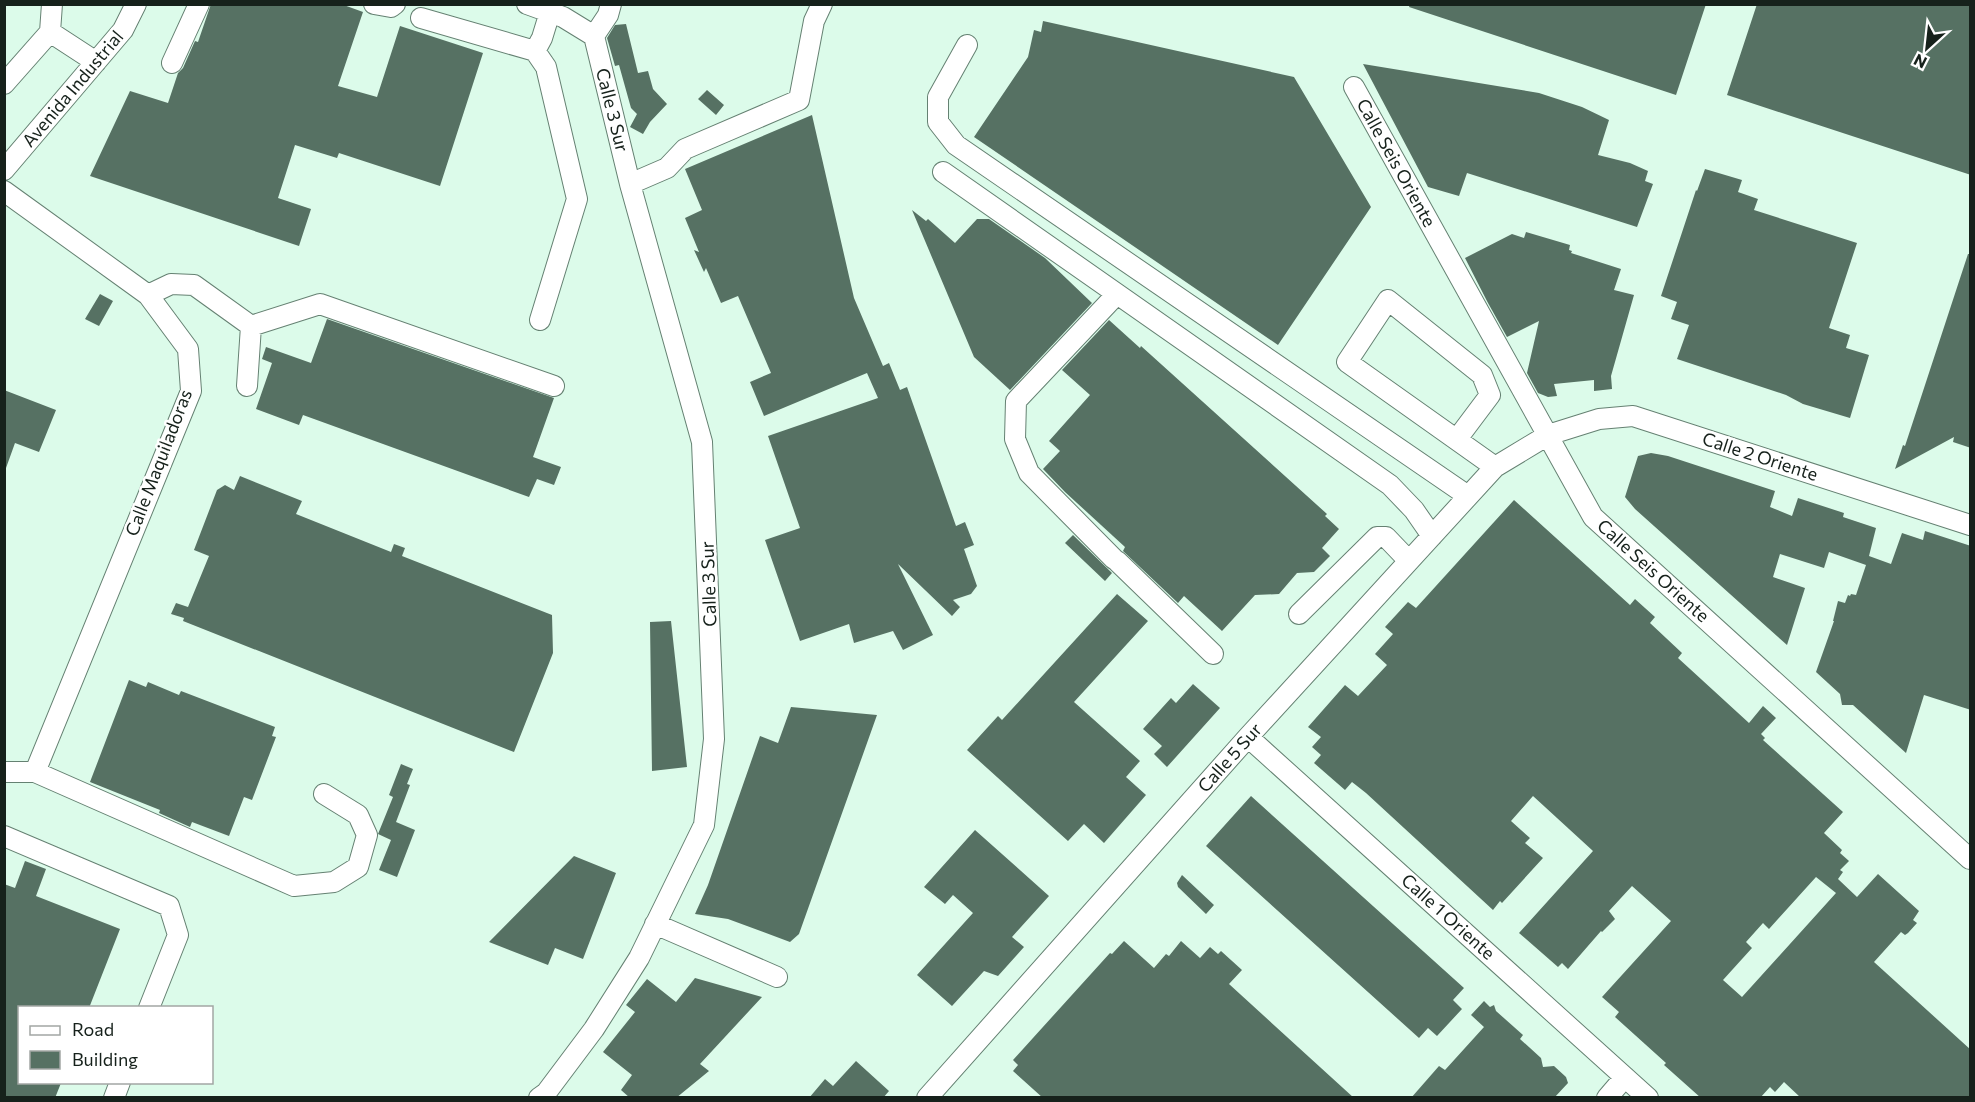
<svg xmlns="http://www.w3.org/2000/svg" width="1975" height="1102" font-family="Commissioner,sans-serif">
<rect width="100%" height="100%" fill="#dcfbea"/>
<!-- building -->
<path fill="#567163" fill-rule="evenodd" d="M211,4h130l22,8 -25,74 39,11 23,-71 83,27 -43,133 -101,-33 -2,5 -42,-13 -17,53 33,11 -12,37 -209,-70 40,-85 38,12 10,-30 5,-5 12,-27 3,1z
M1410,4h296l-30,91 -267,-88z
M1757,4h214v171l-244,-80z
M1043,21l251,56 77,130 -93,138 -304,-208 54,-80 6,-27 7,2z
M626,24l12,49 10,-2 5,18 14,15 -17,18 -7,12 -13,-7 7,-13 -6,-6 -12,-43 -4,1 -8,-28 8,-13z
M1363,64l176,29 43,14 27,13 -11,35 32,8 18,8 -3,10 8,3 -16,43 -170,-54 -8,23 -31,-9z
M707,90l17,15 -8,10 -18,-16z
M812,115l42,183 29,68 6,-3 11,27 7,-3 49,139 9,-4 9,23 -10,4 13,37 -6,8 -18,6 7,7 -8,9 -54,-52 35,71 -30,15 -10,-19 -39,12 -5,-19 -49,17 -35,-101 35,-12 -32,-92 110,-38 -11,-25 -103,43 -14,-34 21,-9 -33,-77 -17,7 -15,-35 -2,4 -10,-22 5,2 -14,-34 17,-8 -17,-41z
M1705,169l37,11 -4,12 20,7 -4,11 103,33 -28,85 21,7 -4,13 23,7 -19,63 -47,-14 -17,-9 -109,-36 12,-34 -18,-6 6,-17 -16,-6 35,-106 1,1z
M912,210l14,11 2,-2 27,24 22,-24h12l56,39 47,45 -82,87 -36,-33z
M1526,232l44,13 -1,5 3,1 -1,2 50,16 -7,21 20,5 -23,81 1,13 -18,2v-11l-40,4 3,12 -9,1 -10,-4 -11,-20 12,-52 -32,16 -19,-34 -23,-45 47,-24 12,4z
M1968,254h3v194l-18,-6 1,-5 -59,32 8,-24 2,1z
M100,294l13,7 -14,25 -14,-7z
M327,319l227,79 -21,59 28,10 -7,18 -17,-6 -8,18 -226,-82 -4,10 -43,-16 16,-46 -10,-4 4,-12 45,16z
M1109,320l31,28 1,-2 186,168 -2,2 14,13 -17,19 8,8 -16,16 -17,1 -18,21 -24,1 -33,36 -38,-35 -6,7 -55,-52 2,-4 -60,-55 -22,-23 17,-18 -11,-10 41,-46 -28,-25z
M4,390l52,20 -17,42 -24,-9 -9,25z
M1651,453l17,3 107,35 -5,16 22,9 6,-18 46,15 -1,4 33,11 -7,28 22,8 11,-31 21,7 2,-9 46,15v164l-47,-15 -18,58 -53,-48h-11l-2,-11 -24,-22 18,-51h-1l5,-20 7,2 3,-8 2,1 1,-2 5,1 10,-30 -37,-13 -5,16 -44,-14 -7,23 32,11 -18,57 -152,-136 -10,-12 13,-41z
M240,476l62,25 -6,13 95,38 3,-8 11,4 -3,8 150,59 1,38 -39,99 -331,-131 1,-3 -13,-4 5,-11 12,4 21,-51 -15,-6 23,-60 8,-5 9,5z
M1514,500l116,105 5,-6 20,18 -5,6 32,30 -4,5 71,65 14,-17 13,12 -15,16 4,4 -2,2 80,72 -19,21 18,17 -2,3 9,8 -9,9 3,2 -5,7 19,18 21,-23 41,37 -6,9 4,3 -9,10 -3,2 -4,-3 -27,30 97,88v48h-170l-17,-16 -9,10 -5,-5 -10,11h-59l-37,-33 2,-2 -51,-46 4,-5 -17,-15 69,-76 -39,-35 -23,25 6,8 -13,13 -1,-1 -33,38 -6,-6 -4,4 -39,-34 74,-82 -60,-55 -22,25 19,17 -5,5 18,15 -41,45 -2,-2 -7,9 -127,-117 -14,-11 -7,8 -31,-27 7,-8 -9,-8 9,-10 -13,-10 37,-42 13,11 29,-31 -12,-11 18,-20 -8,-7 23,-25 8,6zM1816,877l20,16 -94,104 -19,-17 29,-32 -6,-6 17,-19 6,6z
M1073,535l39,38 -7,8 -40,-38z
M1117,594l31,27 -74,81 66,59 -14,16 20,18 -42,48 -20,-19 -16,17 -101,-91 31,-34 4,4z
M671,621l16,146 -35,4 -2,-149z
M129,680l17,7 2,-5 31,13 2,-4 94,36 -3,9 4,1 -24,63 -8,-3 -15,39 -37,-14 -2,5 -31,-14 1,-3 -70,-28z
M1193,684l27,24 -53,59 -13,-13 8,-8 -19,-17 28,-31 5,5z
M791,707l86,8 -78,219 -9,8 -62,-23 -33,-5 13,-29 52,-149 18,7z
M401,764l12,5 -6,15 3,1 -14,37 19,8 -18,47 -18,-7 12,-30 -13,-6 15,-37 -4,-2z
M1251,796l213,192 -11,12 9,9 -25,27 -9,-8 -9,10 -213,-192z
M975,830l74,66 -37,41 12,10 -26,29 -14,-5 -32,35 -35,-31 56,-62 -20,-18 -8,9 -21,-17z
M574,856l42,17 -33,86 -28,-11 -7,17 -59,-23z
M25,861l21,8 -10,27 84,33 -31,79h-69v75h41l-6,15h-51v-214l11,4z
M1182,875l32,30 -8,9 -28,-27 -1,-4z
M1124,941l30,27 12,-14 3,2 12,-15 19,17 10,-11 8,7 3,-3 21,19 -13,14 125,114h-311l-30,-27 5,-6 -5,-5 97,-107 2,1z
M695,978l67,19 -62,67 9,7 -33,27h-46l-9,-8 11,-15 -29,-23 32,-40 -9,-7 21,-26 29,23z
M1484,1001l6,6 4,-2 2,6 27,24 -3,4 21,19 2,9 11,-1 12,11 2,6 -14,15h-143l28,-32 6,4 39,-43 -13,-12z
M856,1061l33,30 -6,7h-74l16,-19 8,7z"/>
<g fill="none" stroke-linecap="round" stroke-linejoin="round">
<defs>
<path id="minor" d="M52,4l-2,28 46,30
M374,4l17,3 4,-3
M527,4l36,13 31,19
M421,18l114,33
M594,36l14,-21 3,-11
M967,45l-29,52v25l18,23 512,351
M172,63l27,-59
M4,84l46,-52
M1354,87l239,430 377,342
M4,170l119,-140 13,-26
M943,172l447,313 24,25 18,26
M630,184l37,-16 18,-19 114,-49 15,-79 8,-17
M4,191l144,104 40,54 3,42 -156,381
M148,295l23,-11 23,1 57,41 -4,60
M540,320l37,-121 -31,-132 -11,-16 7,-13 8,-26
M251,326l69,-22 234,82
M1457,439l33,-44 -8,-20 -94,-75 -41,62 148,105
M1114,559l-85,-86 -14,-34 1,-38 100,-106
M1117,561l96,93
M1299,614l78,-77h9l23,24
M1248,737l400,361
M4,772h31l259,114 40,-4 24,-15 9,-32 -9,-20 -34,-21
M4,836l165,70 9,29 -29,73
M655,924l122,53
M114,1098l6,-16
M539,1098l7,-5 48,-64 45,-71 65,-133 10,-86 -12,-297 -72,-258 -36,-148
M927,1098l321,-361 247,-270 53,-32 51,-16 34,-3 337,109
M1607,1098l18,-21"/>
</defs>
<!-- minor casing -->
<use href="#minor" stroke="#658172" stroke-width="22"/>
<!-- minor -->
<use href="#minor" stroke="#fff" stroke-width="20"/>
</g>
<g text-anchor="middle" stroke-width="5" stroke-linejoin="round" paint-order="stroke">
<!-- street labels -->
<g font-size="18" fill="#16211b" stroke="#fff">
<text transform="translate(73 89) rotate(-50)" y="6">Avenida Industrial</text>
<text transform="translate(612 110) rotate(76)" y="6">Calle 3 Sur</text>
<text transform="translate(1396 163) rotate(61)" y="6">Calle Seis Oriente</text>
<text transform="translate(1760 457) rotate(18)" y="6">Calle 2 Oriente</text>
<text transform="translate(159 463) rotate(-69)" y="6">Calle Maquiladoras</text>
<text transform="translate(1653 571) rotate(42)" y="6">Calle Seis Oriente</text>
<text transform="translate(709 584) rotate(-92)" y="6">Calle 3 Sur</text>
<text transform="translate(1230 758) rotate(-48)" y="6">Calle 5 Sur</text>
<text transform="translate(1448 917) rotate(42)" y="6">Calle 1 Oriente</text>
</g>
</g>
<!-- border -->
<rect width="1975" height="1102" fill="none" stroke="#16211b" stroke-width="12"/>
<!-- legend -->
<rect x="18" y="1006" width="195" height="78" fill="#ffffff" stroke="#a2a6a4" stroke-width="1.5"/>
<rect x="30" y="1026" width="30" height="9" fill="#ffffff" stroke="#a2a6a4" stroke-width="1.5"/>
<text x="72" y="1036" font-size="18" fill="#16211b">Road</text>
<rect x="30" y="1051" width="30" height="18" fill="#567163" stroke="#a2a6a4" stroke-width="1.5"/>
<text x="72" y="1066" font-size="18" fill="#16211b">Building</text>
<!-- north arrow -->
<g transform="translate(1927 48) rotate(207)" stroke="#ffffff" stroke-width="4.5" paint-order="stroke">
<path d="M0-4.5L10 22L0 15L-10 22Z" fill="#16211b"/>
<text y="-9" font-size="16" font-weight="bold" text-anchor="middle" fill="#16211b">N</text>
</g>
</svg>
